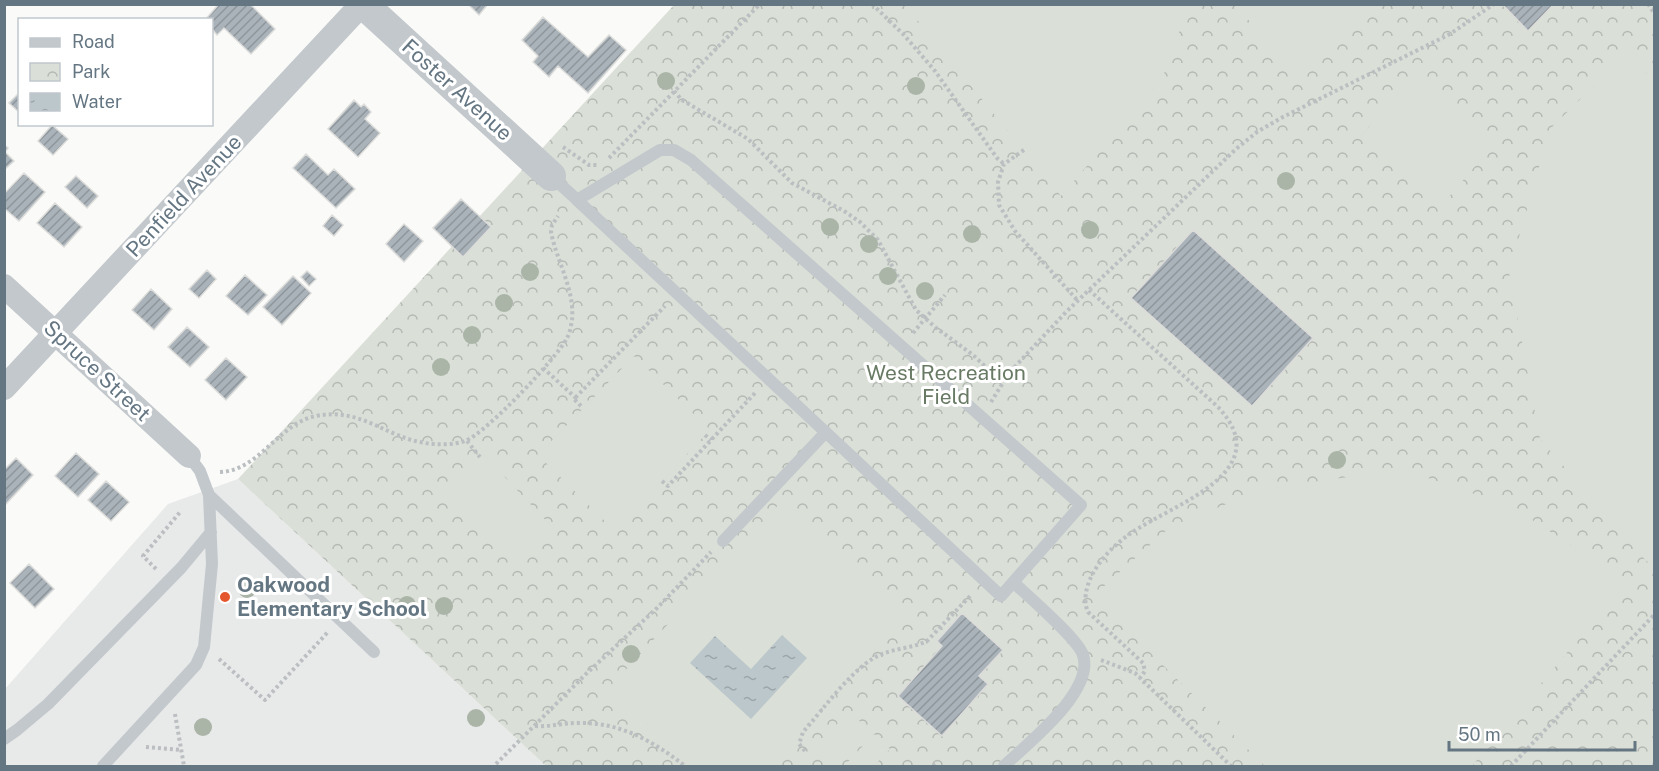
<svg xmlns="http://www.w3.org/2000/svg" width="1659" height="771" font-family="'Public Sans',sans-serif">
<defs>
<pattern id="park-crowns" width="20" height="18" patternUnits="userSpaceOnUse" patternTransform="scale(1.5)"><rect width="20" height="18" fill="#dadfd7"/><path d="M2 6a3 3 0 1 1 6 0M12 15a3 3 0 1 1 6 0" fill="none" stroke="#b4b9b4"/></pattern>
<pattern id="water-ripples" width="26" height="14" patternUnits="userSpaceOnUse" patternTransform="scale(1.5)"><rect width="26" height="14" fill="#bbc7cb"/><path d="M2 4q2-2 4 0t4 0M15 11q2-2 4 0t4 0" fill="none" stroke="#9ca6aa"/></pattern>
<pattern id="building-hatch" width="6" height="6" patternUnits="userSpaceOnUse" patternTransform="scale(1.5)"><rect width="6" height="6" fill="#aab3b9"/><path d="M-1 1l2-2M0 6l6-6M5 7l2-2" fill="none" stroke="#8e969c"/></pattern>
</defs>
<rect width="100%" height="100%" fill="#fafaf8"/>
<!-- built -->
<path fill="#e8e9e9" d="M238,479l308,287h-541v-77l163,-185z"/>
<!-- park -->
<path fill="url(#park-crowns)" d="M674,5h980v761h-1108l-308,-287z"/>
<!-- pitch -->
<path fill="#dadfd7" d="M905,5h-1h285l-27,74 -101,117z
M1238,5h130l-70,71 -33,-32z
M1626,54l28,26v474l-7,8 -107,-123 -31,-167 41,-143z
M1416,73l79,70 -54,63 -81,-69z
M634,356l76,74 -96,100 -76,-75z
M483,454l70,74 -38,37 -70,-74z
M1402,469l110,38 115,74 -155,185h-207l-172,-170 75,-67 91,-39z
M780,503l125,115 -137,148h-75l-85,-77z
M849,711l16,15 -34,37 -16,-15z
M874,734l16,15 -16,17h-30z"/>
<!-- water -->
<path fill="url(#water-ripples)" d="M782,635l25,23 -56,61 -61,-56 25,-27 36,33z"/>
<!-- building -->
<path fill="url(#building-hatch)" stroke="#dcdcda" stroke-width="1.5" d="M219,4h31l25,25 -24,25 -27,-26 -7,7 -5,-6v-9h-7z
M468,4h20l-9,11z
M1502,4h52l-26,27z
M543,17l45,40 21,-22 17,15 -38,43 -30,-27 -9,11 -16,-15 5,-6 -16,-16z
M20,92v21l-11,-10z
M354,100l7,7 3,-3 7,8 -6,7 15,14 -22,24 -30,-28z
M52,125l16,14 -15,16 -15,-14z
M4,145l4,3 -3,4 9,9 -10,9z
M306,154l22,21 6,-6 21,20 -19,19 -43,-40z
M24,173l21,19 -26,29 -15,-13v-14z
M76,176l22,20 -11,12 -22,-21z
M461,199l30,28 -28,30 -30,-29z
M55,203l27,24 -18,20 -27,-24z
M332,215l11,10 -9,11 -11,-10z
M404,224l19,17 -19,21 -18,-18z
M1193,230l120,108 -61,68 -121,-108z
M207,270l9,9 -17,19 -10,-9z
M307,271l9,8 -7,7 -8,-9z
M245,275l22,20 -19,20 -22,-19z
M293,276l18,17 -29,32 -19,-18z
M151,289l21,20 -18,21 -22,-20z
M187,327l22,20 -19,20 -22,-20z
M226,358l21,19 -21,23 -21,-20z
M76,453l23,21 -21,23 -23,-21z
M16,458l17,17 -29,31v-36z
M106,481l23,21 -18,19 -23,-21z
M29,564l25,25 -19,19 -25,-25z
M962,613l41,37 -24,26 9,8 -46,52 -44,-40 44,-50 -5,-5z"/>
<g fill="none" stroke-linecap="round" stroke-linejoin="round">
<!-- path -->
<path stroke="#bbbfc2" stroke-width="4" stroke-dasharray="3 3" stroke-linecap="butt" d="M872,4l32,31 31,36 62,87 7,6
M1648,4l6,9
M674,91l8,9 66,39 44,44 52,28 16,11 18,18 38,70 19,17 38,28 29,27
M563,147l26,18h8
M1024,150l-20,14 -6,18 1,23 16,26 63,70
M609,158l151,-154
M1089,290l129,117c61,65 -45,97 -87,126 -17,12 -31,26 -40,44 -5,11 -8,24 -3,35l55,51 2,8 -5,7
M913,333l32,-38
M543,368l33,30
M991,402l18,-29 57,-61 170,-163 21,-17 26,-15 167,-83 44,-30
M581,406l-7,-7 91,-93
M705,435l6,5
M467,441l13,16
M220,472c39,-1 59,-49 96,-56 45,-9 69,21 109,27 12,2 28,2 40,-2 20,-7 92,-83 102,-103 3,-5 4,-12 5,-18 3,-30 -15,-58 -21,-88l1,-7 6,-9
M662,481l6,5 88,-94
M156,569l-13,-13 38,-45
M219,659l46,41 63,-68
M1101,660l34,13 96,93
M175,714l9,52
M535,726c15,1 28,-3 43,-3 42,-1 75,18 107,43
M146,747l35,3
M805,751l-6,-7 4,-12c20,-22 52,-68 79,-78 15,-6 31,-6 45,-13l45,-47
M496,764l91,-91 70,-65 54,-56
M933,766l3,-2
M1511,766l143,-151"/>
<!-- service -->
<path stroke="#c3c8cc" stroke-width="12" d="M551,176l23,21 3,3c142,132 283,264 424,396l80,-91 -390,-345 -17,-10h-14l-83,50
M209,495l165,157
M723,541l103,-109
M4,739l13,-9 31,-26 133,-136 30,-36
M103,766l93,-101 8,-18 8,-83 -3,-69 -9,-24 -11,-15
M1004,766c24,-23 91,-75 79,-111 -5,-16 -55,-59 -70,-73"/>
<!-- minor -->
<path stroke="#c3c8cc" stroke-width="24" d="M4,286l185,170
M4,388l358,-384"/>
<!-- tertiary -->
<path stroke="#c3c8cc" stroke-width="30" d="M363,4l188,172"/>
</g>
<!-- trees -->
<g fill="#aab4a7">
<circle cx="666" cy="81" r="9"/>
<circle cx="916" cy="86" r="9"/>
<circle cx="1286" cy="181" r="9"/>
<circle cx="830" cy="227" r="9"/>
<circle cx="1090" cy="230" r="9"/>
<circle cx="972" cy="234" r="9"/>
<circle cx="869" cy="244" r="9"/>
<circle cx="530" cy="272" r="9"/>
<circle cx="888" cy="276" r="9"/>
<circle cx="925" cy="291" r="9"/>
<circle cx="504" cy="303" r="9"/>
<circle cx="472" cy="335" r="9"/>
<circle cx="441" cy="367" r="9"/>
<circle cx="1337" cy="460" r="9"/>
<circle cx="247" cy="589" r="9"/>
<circle cx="407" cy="605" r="9"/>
<circle cx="444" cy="606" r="9"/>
<circle cx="631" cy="654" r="9"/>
<circle cx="476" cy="718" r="9"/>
<circle cx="203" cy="727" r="9"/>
</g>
<!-- markers -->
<circle fill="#e4572e" stroke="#fff" stroke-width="2" cx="225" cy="597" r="6"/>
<g text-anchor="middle" stroke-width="6" stroke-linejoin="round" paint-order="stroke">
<!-- street labels -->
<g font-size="21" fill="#657683" stroke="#fff">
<text transform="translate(457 90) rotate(42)" y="7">Foster Avenue</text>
<text transform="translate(184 196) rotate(-47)" y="7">Penfield Avenue</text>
<text transform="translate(97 371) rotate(43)" y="7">Spruce Street</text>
</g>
<!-- park labels -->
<g font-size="21" fill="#687a64" stroke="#fff">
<text x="946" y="380">West Recreation<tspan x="946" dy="24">Field</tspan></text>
</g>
<!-- poi labels -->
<g font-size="21" font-weight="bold" fill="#657683" stroke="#fff" text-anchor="start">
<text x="237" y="592">Oakwood<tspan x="237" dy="24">Elementary School</tspan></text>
</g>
</g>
<!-- border -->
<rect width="1659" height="771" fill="none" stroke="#657683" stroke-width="12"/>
<!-- legend -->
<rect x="18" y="18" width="195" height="108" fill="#ffffff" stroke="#c1c8cd" stroke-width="1.5"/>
<rect x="30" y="38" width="30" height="9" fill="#c3c8cc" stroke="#c1c8cd" stroke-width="1.5"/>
<text x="72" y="48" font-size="18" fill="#657683">Road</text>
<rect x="30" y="63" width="30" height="18" fill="url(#park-crowns)" stroke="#c1c8cd" stroke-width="1.5"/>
<text x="72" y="78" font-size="18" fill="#657683">Park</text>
<rect x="30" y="93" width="30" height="18" fill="url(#water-ripples)" stroke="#c1c8cd" stroke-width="1.5"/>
<text x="72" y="108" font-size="18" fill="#657683">Water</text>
<!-- scale -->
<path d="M1449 741v9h186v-9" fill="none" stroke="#657683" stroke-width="3"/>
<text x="1458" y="741" font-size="18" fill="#657683" stroke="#ffffff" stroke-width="4.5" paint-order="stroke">50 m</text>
</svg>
